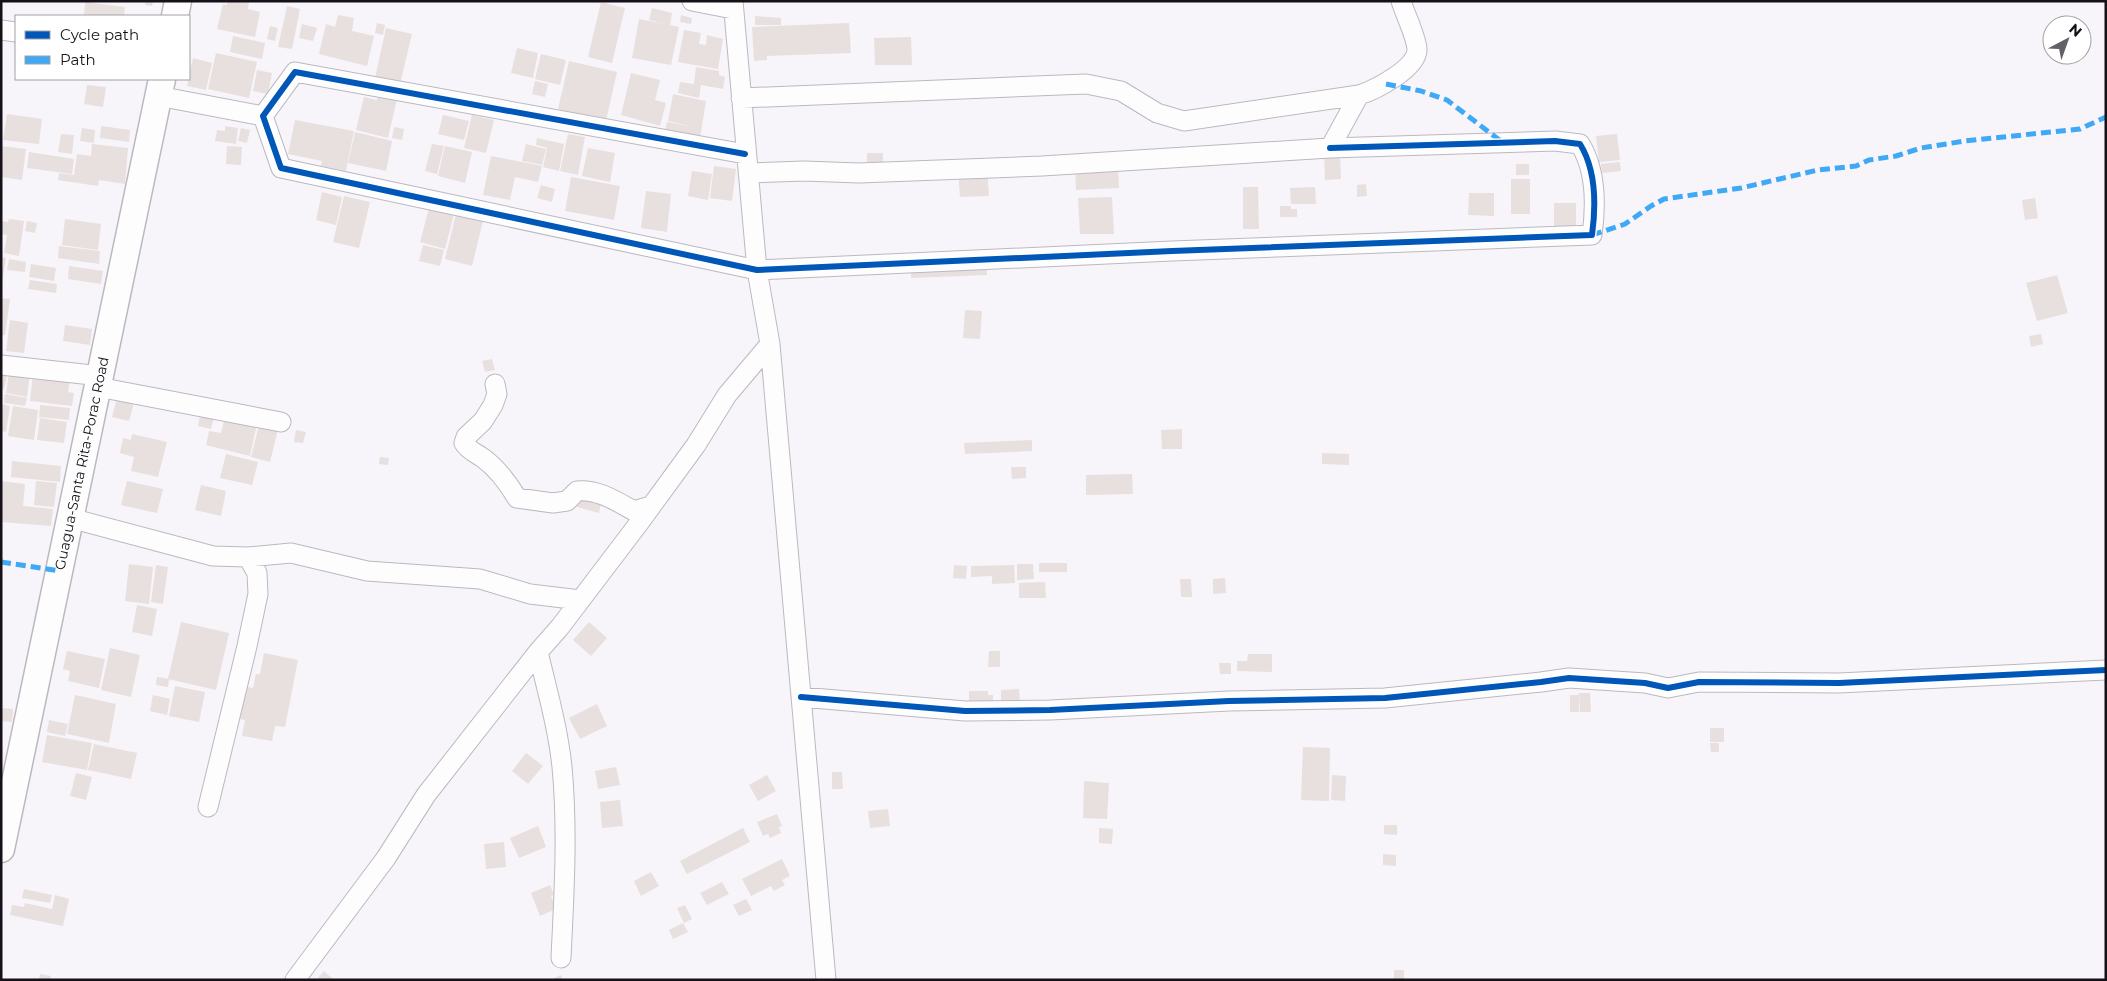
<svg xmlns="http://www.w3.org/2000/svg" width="2107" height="981" font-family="Montserrat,sans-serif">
<rect width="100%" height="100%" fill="#f7f4fa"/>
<!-- building -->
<path fill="#e8e0de" d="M146,1h7l-1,5 -7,-1z
M227,1h22l-1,8 12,3 -5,25 -38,-8 6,-25 4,1z
M85,2l40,5 -1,9h-40z
M601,2l24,6 -13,55 -24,-6z
M287,6l13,3 -8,40 -14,-2z
M652,8l20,5 -2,12 9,2 -8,38 -39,-7 7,-39 27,5 -17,-4z
M338,15l16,3 -2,13 22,5 -7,30 -48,-12 7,-30 9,3z
M681,15l11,3 -1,6 -11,-2z
M755,16l26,2v7h-26z
M377,23l8,2 -2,10 -8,-2z
M849,23l2,30 -84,3v4l-13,1 -2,-34z
M302,24l15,4 -4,13 -14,-3z
M270,26l8,2 -3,13 -8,-2z
M386,28l26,6 -12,50 -25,-6z
M684,30l17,3 -2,11 7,1 1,-10 16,4 -5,30 -40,-7z
M233,36l32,7 -3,16 -32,-7z
M911,37l1,28h-37l-1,-27z
M517,48l21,5 -5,25 -22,-5z
M216,53l41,9 -8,36 -41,-9z
M541,54l25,6 -6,25 -25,-6z
M193,58l19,5 -6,27 -19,-4z
M569,61l48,11 -11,49 -48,-12z
M696,67l23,4v4l6,2 -2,12 -22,-4 -2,13 -21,-5 2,-11 14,2z
M257,70l15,3 -4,21 -15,-3z
M631,73l29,7 -5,20 11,3 -6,23 -39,-11z
M535,81l13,3 -3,13 -13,-3z
M87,85l19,2 -3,20 -19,-3z
M378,94l19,5 -9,39 -32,-8 8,-33 13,3z
M673,94l33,7 -6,37 -35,-6 2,-10 28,5 -27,-6z
M7,114l35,5 -3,25 -36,-4z
M443,115l26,6 -5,19 -26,-6z
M472,115l22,5 -8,33 -22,-5z
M295,120l59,11 -8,40 -25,-5 1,-5 -34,-7z
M101,126l29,4 -1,12 -29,-4z
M225,126l13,2 -2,16 -21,-3 2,-11 8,1z
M394,127l10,2 -2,11 -10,-2z
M82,128l13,2 -1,13 -14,-2z
M241,128l9,2 -3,13 -9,-2z
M355,132l37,9 -6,30 -38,-8z
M61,134l13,1 -2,19 -14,-2z
M568,134l17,3 -7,38 -18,-4z
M1617,134l3,26 -21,2 -3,-26z
M537,138l27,6 -5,27 -16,-4 4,-19 -11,-3z
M92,144l36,4 -3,36 -26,-4 -1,6 -40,-6 1,-7 15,2 3,-21 14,2z
M432,144l12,2 -7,28 -12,-3z
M526,144l20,5 -4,16 -20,-4z
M1,146l25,3 -4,31 -21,-3z
M227,146l15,1 -1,18 -15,-1z
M445,146l27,6 -7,31 -27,-7z
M588,148l27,5 -5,29 -28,-6z
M29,152l45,7 -2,15 -45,-6z
M867,153h16v12l-16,1z
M1340,153l1,26 -16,1 -1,-26z
M491,156l51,10 -4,16 -23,-5 -5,23 -27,-5z
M1620,162l1,9 -19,2 -1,-9z
M1118,164l1,24 -43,2 -1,-24z
M1516,164h13v11h-13z
M714,166l22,3 -4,32 -22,-3z
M987,169l2,27 -29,1 -2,-27z
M692,171l20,3 -4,26 -20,-4z
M571,177l49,9 -6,34 -49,-9z
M1511,179h19v35h-19z
M1366,184l1,12 -10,1v-12z
M541,185l14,4 -3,13 -15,-4z
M1243,187h15l1,42h-16z
M1315,187l1,17h-25l-1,-16z
M646,191l25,3 -4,38 -26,-4z
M322,192l20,5 -6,28 -20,-5z
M1469,193h25v23l-26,-1z
M344,196l26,6 -11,46 -26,-6z
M1112,197l2,37h-34l-2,-36z
M2035,198l3,20 -13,2 -3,-20z
M1554,203h22v24h-22z
M430,204l25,6 -10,39 -25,-7z
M1280,206h11v3h6v8h-17z
M456,214l27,7 -11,45 -27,-7z
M9,219l15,2 -5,35 -15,-3 3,-18 -6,-1v-13l7,1z
M65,219l36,5 -3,26 -36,-5z
M27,221l10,2 -2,10 -10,-2z
M423,245l21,5 -4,16 -21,-5z
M59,246l41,5 -1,13 -41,-6z
M1,257l5,1 -4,26h-1z
M9,259l17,3 -1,10 -18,-2z
M31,264l25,4 -2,13 -25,-4z
M69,266l34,5 -2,13 -33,-5z
M987,266v9l-76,3v-10z
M2057,275l11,38 -31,8 -11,-38z
M30,280l27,4 -1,9 -28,-4z
M1,298l9,1 -5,36h-4z
M965,310l17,1 -2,28 -17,-1z
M10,320l18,3 -4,30 -18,-2z
M65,325l27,4 -2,16 -27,-4z
M2041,334l2,10 -12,3 -2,-11z
M492,359l3,11 -10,2 -3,-11z
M1,370l7,2 -4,17h-3z
M9,372l21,3 -3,22 -21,-4z
M33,374l37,5 -2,13 6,1 -2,13 -42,-5z
M5,394l22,4 -2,8 -21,-3z
M118,394l17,5 -6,22 -17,-4z
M1,404l9,2 -4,26 -5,-1z
M40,405l30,3 -1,12 -30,-3z
M13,406l25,4 -4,30 -26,-4z
M201,410l14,3 -4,16 -13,-3z
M225,417l32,7 -7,32 -44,-11 3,-14 12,2z
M40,418l27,4 -3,21 -27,-3z
M259,425l19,4 -8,33 -19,-5z
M1182,429v20h-20l-1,-19z
M296,430l10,2 -3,11 -9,-1z
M132,434l35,8 -9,35 -27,-6 3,-14 -14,-4 3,-15 8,2z
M1032,440v11l-67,3 -1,-11z
M1322,453l27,1v11l-27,-1z
M226,454l32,8 -6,23 -32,-7z
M380,457l9,1 -1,7 -9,-1z
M12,461l49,5 -1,16 -49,-5z
M1011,467h15v11l-14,1z
M1132,474l1,20 -47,1v-20z
M1,481l24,3 -2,22 30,3 -2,17 -50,-4z
M36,481l21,2 -3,24 -20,-2z
M127,481l36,8 -6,24 -36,-8z
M201,485l25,6 -5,25 -26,-6z
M580,492l22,5 -3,16 -22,-6z
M1039,563h28v9h-28z
M129,564l24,3 -4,37 -24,-3z
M1017,564h16l1,15 -17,1z
M156,565l12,2 -5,37 -12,-2z
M954,565l13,1 -1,13 -13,-1z
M1014,565l1,18 -23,1v-8l-21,1v-11z
M1225,578l1,15 -13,1v-15z
M1180,579h11l1,18h-11z
M1045,582l1,16h-27v-15z
M137,605l20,4 -5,27 -20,-4z
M181,622l48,11 -13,57 -48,-11z
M589,622l18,16 -16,18 -18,-16z
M110,648l30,7 -9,42 -30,-7z
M67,651l38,8 -6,29 -31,-7 2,-10 -7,-2z
M989,651h11v16h-12z
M264,653l34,7 -13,67 -10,-1 -3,15 -30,-5 3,-16 -5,-1 7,-32 6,1 3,-14h4z
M1248,654h24v18l-35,-1v-10h10z
M1219,663h12v11h-11z
M157,677l12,2 -1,8 -12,-2z
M175,686l30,6 -6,30 -30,-6z
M1019,689l1,12h-19v-11z
M969,691h19v4h5v9h-24z
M1579,693h11l1,19h-11z
M75,695l41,9 -7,39 -42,-9z
M153,695l17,4 -3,16 -17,-4z
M1570,695h9v17h-9z
M597,704l10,22 -27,13 -11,-21z
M1,708l12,1 -1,13 -11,-1z
M49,720l19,4 -3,12 -18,-4z
M1710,728h14v14h-14z
M47,735l45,8 -5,27 -45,-8z
M1710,743h9v9h-8z
M94,744l43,9 -6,26 -43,-9z
M1303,747l27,1 -1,53 -28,-1z
M526,753l17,13 -15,18 -16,-13z
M616,767l4,18 -22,4 -3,-18z
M832,772h10l1,17h-11z
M76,773l16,4 -6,23 -16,-4z
M767,775l9,16 -18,10 -9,-16z
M1332,775l14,1 -1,25 -14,-1z
M1084,781l25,2 -2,36 -24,-1z
M620,800l3,26 -21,2 -2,-26z
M888,809l2,17 -20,2 -2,-17z
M777,814l5,12 -3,1 2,6 -11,5 -2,-4 -5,2 -6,-14z
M1384,825h13v10l-13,-1z
M538,826l8,21 -27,11 -9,-20z
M743,828l7,14 -63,32 -7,-13z
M1099,828l14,1 -1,15 -13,-1z
M504,842l2,25 -20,2 -2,-25z
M1383,854l13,1v11l-13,-1z
M782,859l8,17 -8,4 3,5 -11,6 -3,-5 -20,10 -9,-17z
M651,872l8,14 -18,10 -7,-15z
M722,882l7,12 -22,11 -7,-12z
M550,885l4,10 -3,1 5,13 -16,7 -9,-23z
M24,889l28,6 -2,8 -28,-5z
M55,895l14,4 -6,27 -53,-11 2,-10 12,2 1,-4 27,6z
M746,899l6,11 -13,6 -6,-11z
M685,905l7,14 -8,4 -7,-15z
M683,923l5,9 -15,7 -4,-9z
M1394,970h10v10h-10z
M324,971l10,9h-18z
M40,974l11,2 -1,4h-11z
M561,975l2,5h-13z"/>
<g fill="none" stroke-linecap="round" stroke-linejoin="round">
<defs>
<path id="street" d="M692,1l41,8
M733,1l24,269 13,74 56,636
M1,30l15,2
M158,96l105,20
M741,98l345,-14 35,7 36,22 27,8 175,-26
M745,154l-450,-82 -32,44 18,52 476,102 415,-19 420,-16c4,-29 4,-65 -12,-91l-25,-3 -225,7
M748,173l56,-2 55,2 183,-7 288,-18 29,-53c16,-5 59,-27 58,-46 -1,-13 -12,-35 -16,-48
M1,365l100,11
M495,384l2,10 -4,11 -10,16 -17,16 -2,6c5,8 12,10 19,15 15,11 25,25 34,40l36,5 14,-2 10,-10c21,-2 39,10 57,20l16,-5
M98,387l183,35
M70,518l143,38 35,1 43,-4 76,18 113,8 50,15 50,6
M538,652c9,38 20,76 24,115 6,64 2,128 -1,191
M801,697l164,14 85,-1 179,-9 156,-3 156,-16 28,-4 76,5 23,5 31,-6 140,1 267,-13
M208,807l39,-161 11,-52 -1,-21 -9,-16
M295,980l91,-122 40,-63 112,-143 22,-25 79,-104 57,-78 31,-50 43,-51"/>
<g id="secondary">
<path d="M175,16l3,-15"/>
<path id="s1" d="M1,849l161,-770"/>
</g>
</defs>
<!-- street casing -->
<use href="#street" stroke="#bcb8c0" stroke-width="21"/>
<!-- secondary casing -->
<use href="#secondary" stroke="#bcb8c0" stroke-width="29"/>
<!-- street -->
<use href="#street" stroke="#fefdfe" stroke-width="19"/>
<!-- secondary -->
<use href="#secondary" stroke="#fefdfe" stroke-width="26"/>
<!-- quiet -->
<path stroke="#3fa9f5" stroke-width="5" stroke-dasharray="10 5" stroke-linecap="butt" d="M1386,84l35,7 26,9 55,42
M1592,235l33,-11 26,-18 13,-7 77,-11 77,-18 38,-4 13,-6 27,-4 25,-8 44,-7 115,-12 26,-12
M1,562l59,9"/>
<defs>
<path id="cycleway" d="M745,154l-450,-82 -32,44 18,52 476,102 415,-19 420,-16c4,-29 4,-65 -12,-91l-25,-3 -225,7
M801,697l164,14 85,-1 179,-9 156,-3 156,-16 28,-4 76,5 23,5 31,-6 140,1 267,-13"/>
</defs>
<!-- cycleway casing -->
<use href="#cycleway" stroke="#fff" stroke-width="9"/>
<!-- cycleway -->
<use href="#cycleway" stroke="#0057b8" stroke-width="6"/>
</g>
<g text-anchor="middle" stroke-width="4" stroke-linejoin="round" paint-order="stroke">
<!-- street labels -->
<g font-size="14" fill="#161119" stroke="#fff">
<text dy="5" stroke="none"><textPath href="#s1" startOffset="394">Guagua-Santa Rita-Porac Road</textPath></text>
</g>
</g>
<!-- border -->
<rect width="2107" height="981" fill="none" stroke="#161119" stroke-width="5"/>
<!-- legend -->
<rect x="15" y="15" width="175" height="65" fill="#ffffff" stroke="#a2a0a3"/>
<rect x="25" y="31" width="25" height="8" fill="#0057b8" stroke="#a2a0a3"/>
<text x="60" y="40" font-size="15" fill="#161119">Cycle path</text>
<rect x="25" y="56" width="25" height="8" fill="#3fa9f5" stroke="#a2a0a3"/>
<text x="60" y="65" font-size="15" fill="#161119">Path</text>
<!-- north arrow -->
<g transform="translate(2067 40) rotate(41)"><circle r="24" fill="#ffffff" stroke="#a2a0a3"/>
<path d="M0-4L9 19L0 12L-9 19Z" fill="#656068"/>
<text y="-8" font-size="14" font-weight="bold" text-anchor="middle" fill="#161119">N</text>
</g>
</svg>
